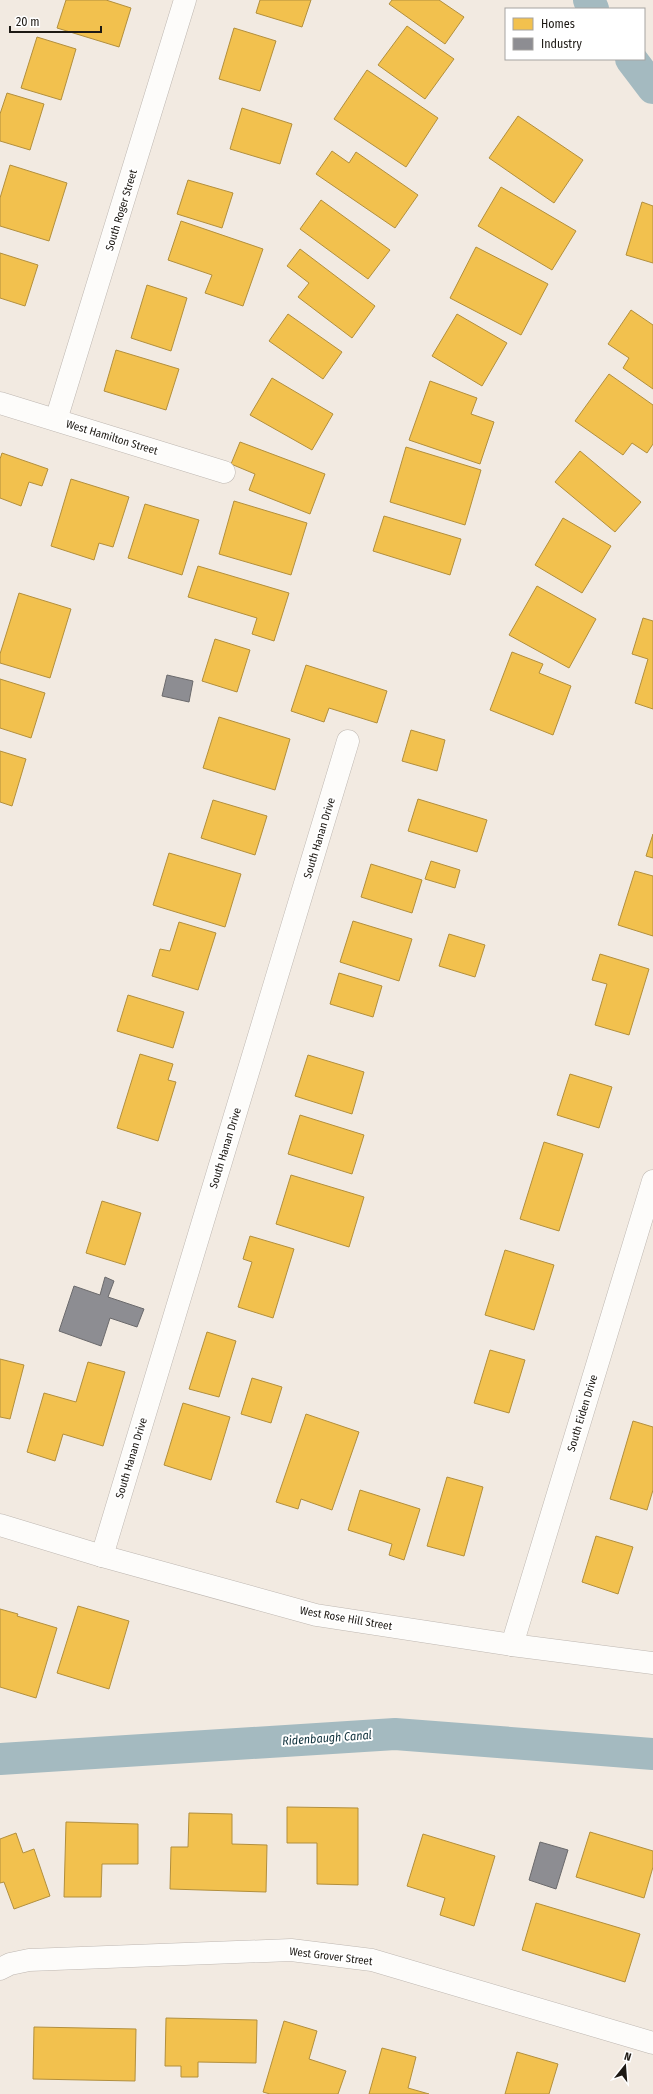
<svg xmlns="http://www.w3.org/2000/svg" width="653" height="2094" font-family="'Fira Sans Condensed',sans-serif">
<rect width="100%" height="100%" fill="#f2eae1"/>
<!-- homes -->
<path fill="#f2c14e" stroke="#b28f3d" d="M66,0h40l25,8 -12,39 -62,-19z
M260,0h51l-9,27 -46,-14z
M392,0h47l25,17 -19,27 -56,-40z
M407,26l47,33 -29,40 -47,-34z
M234,28l42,13 -16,50 -41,-12z
M37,37l39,12 -15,51 -40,-12z
M367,70l71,48 -32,49 -72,-48z
M7,93l37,11 -14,46 -30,-9v-27z
M242,108l50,16 -12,40 -50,-15z
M518,116l65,44 -29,43 -65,-45z
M332,151l17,12 7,-11 62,43 -23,33 -79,-54z
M10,165l57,18 -18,58 -49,-15v-28z
M188,180l45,13 -11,35 -45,-14z
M501,187l75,44 -24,39 -74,-44z
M321,200l69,50 -22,29 -68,-50z
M642,202l11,4v57l-27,-8z
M181,221l82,28 -20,57 -38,-13 7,-18 -44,-15z
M476,247l72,37 -27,51 -71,-37z
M300,249l75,57 -23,32 -54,-41 11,-14 -22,-17z
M0,253l38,12 -13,41 -25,-8z
M147,285l40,13 -16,53 -40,-13z
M631,310l22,15v64l-30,-21 6,-10 -21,-14z
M288,314l54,38 -19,27 -54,-38z
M457,314l50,29 -25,43 -50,-30z
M116,350l63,19 -13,41 -62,-19z
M609,374l44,31v39l-6,9 -15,-10 -9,12 -48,-34z
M272,378l61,36 -21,36 -62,-35z
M430,381l47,17 -6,16 23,8 -14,42 -71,-24z
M240,442l85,32 -15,40 -61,-24 6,-16 -24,-10z
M406,447l75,23 -16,55 -75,-23z
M580,451l61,51 -26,30 -60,-50z
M2,453l46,16 -6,17 -13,-4 -8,24 -21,-8v-39z
M71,479l58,18 -16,50 -14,-4 -5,17 -43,-14z
M234,501l73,22 -16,52 -72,-21z
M145,504l54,16 -17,55 -54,-17z
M384,516l77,23 -11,36 -77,-24z
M563,518l48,28 -29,47 -47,-28z
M198,566l91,27 -15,48 -22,-7 5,-16 -69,-21z
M537,586l59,33 -27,49 -60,-33z
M19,593l52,16 -21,69 -50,-15v-9z
M643,618l10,3v88l-18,-6 13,-44 -16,-5z
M215,639l35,11 -13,42 -35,-11z
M512,652l31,12 -4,9 32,13 -18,49 -63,-25z
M306,665l81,26 -10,32 -48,-15 -5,14 -33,-11z
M0,679l45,14 -14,45 -31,-10z
M219,717l71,22 -15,51 -72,-22z
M411,730l34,10 -8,31 -35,-10z
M0,751l26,8 -14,47 -12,-4z
M418,799l69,21 -10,32 -69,-21z
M213,800l54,16 -12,39 -54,-17z
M653,834v24l-7,-2z
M169,853l72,21 -16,53 -72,-22z
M431,861l29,9 -5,18 -30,-9z
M371,864l51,16 -10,33 -51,-16z
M635,871l18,5v60l-35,-11z
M353,921l59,18 -13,42 -59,-19z
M179,922l37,11 -18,57 -46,-14 8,-27 10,2z
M449,934l36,11 -10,32 -36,-11z
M600,954l49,15 -20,66 -34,-10 12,-41 -15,-4z
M339,973l43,13 -9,31 -43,-13z
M128,995l56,17 -11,36 -56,-17z
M140,1054l33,10 -5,16 8,2 -18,59 -41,-13z
M308,1055l56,17 -12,42 -57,-18z
M570,1074l42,13 -13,41 -42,-13z
M300,1115l64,20 -12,39 -64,-20z
M544,1142l39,12 -24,77 -39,-12z
M291,1175l73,22 -15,50 -73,-23z
M102,1201l39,12 -16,52 -39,-12z
M250,1236l44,13 -21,69 -35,-11 14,-45 -9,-3z
M505,1250l49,15 -20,65 -49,-15z
M207,1332l29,9 -17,56 -30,-8z
M490,1350l35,10 -16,53 -35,-10z
M0,1359l24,6 -14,54 -10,-2z
M88,1362l37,10 -22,74 -40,-12 -8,27 -28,-9 17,-59 32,9z
M252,1378l30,9 -11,36 -30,-9z
M183,1403l47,14 -19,63 -47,-15z
M306,1414l53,18 -27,78 -31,-11 -3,10 -22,-7z
M633,1421l20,6v63l-6,20 -37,-11z
M447,1477l36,10 -19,69 -37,-10z
M360,1490l60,19 -16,51 -15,-5 3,-11 -44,-14z
M596,1536l37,11 -15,47 -36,-12z
M78,1606l51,15 -20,68 -52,-16z
M0,1609l18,5 -1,2 40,12 -21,70 -36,-11z
M287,1807l71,1v77l-41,-1v-41h-30z
M189,1813l43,1v30l35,1 -1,47 -96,-3 1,-42h17z
M66,1822l72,2v40h-36l-1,33h-37z
M590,1832l63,19v16l-9,31 -68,-21z
M16,1833l7,20 11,-4 16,47 -36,13 -10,-27 -4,1v-44z
M423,1834l72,22 -21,70 -34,-11 5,-17 -38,-12z
M536,1903l104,31 -15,48 -103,-32z
M166,2018l91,2 -1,43 -58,-1v15h-17v-11h-16z
M284,2021l33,10 -8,28 37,12 -8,23h-68l-7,-2z
M34,2027l102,2 -1,52 -102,-2z
M382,2048l34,9 -8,31 21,6h-60z
M517,2052l41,12 -9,30h-44z"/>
<!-- industry -->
<path fill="#8d8d92" stroke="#6b6a6c" d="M167,675l26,6 -4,21 -27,-6z
M105,1277l9,4 -6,16 36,12 -7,18 -27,-9 -9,28 -42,-15 15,-45 26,9z
M540,1842l28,8 -12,39 -27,-9z"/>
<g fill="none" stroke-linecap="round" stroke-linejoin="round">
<!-- canal -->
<path stroke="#a4bac0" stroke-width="32" d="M589,0l4,9
M631,59l22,29
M0,1759l395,-25 258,20"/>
<defs>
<path id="street" d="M0,403l224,69
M56,420l129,-420
M102,1556l246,-815
M512,1645l141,-464
M0,1969l10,-5 19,-4 262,-10 81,10 281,83"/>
<path id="secondary" d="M0,1525l102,31 214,59 196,30 141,18"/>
</defs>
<!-- street casing -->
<use href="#street" stroke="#beb7b1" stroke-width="23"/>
<!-- secondary casing -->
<use href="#secondary" stroke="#beb7b1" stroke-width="23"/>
<!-- street -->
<use href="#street" stroke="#fdfcfa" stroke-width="22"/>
<!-- secondary -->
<use href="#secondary" stroke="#fdfcfa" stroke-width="22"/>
</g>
<g text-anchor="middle" stroke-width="4" stroke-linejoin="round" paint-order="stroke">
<!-- street labels -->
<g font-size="11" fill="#1d1914" stroke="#fff">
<text transform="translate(121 210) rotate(-73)" y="4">South Roger Street</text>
<text transform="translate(112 437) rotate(17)" y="4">West Hamilton Street</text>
<text transform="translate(319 838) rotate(-73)" y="4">South Hanan Drive</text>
<text transform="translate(225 1148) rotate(-73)" y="4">South Hanan Drive</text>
<text transform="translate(582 1413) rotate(-73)" y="4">South Eiden Drive</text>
<text transform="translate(131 1458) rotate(-73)" y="4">South Hanan Drive</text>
<text transform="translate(346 1618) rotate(10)" y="4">West Rose Hill Street</text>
<text transform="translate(331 1956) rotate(7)" y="4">West Grover Street</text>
</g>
<!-- water labels -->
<g font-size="12" font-style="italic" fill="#0f313c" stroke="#fff">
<text transform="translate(327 1738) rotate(-4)" y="4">Ridenbaugh Canal</text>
</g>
</g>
<!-- legend -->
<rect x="505" y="8" width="140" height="52" fill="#ffffff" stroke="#a5a3a1"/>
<rect x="513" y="18" width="20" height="12" fill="#f2c14e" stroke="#a5a3a1"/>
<text x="541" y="28" font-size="12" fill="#1d1914">Homes</text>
<rect x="513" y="38" width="20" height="12" fill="#8d8d92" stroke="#a5a3a1"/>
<text x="541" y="48" font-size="12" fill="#1d1914">Industry</text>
<!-- north arrow -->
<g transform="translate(625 2066) rotate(17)" stroke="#ffffff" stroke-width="3" paint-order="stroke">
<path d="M0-3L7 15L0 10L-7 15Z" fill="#1d1914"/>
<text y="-6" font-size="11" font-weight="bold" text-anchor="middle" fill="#1d1914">N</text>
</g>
<!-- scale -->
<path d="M10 26v6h91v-6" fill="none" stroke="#1d1914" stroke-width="2"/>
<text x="16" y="26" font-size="12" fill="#1d1914" stroke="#ffffff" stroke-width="3" paint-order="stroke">20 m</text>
</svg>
